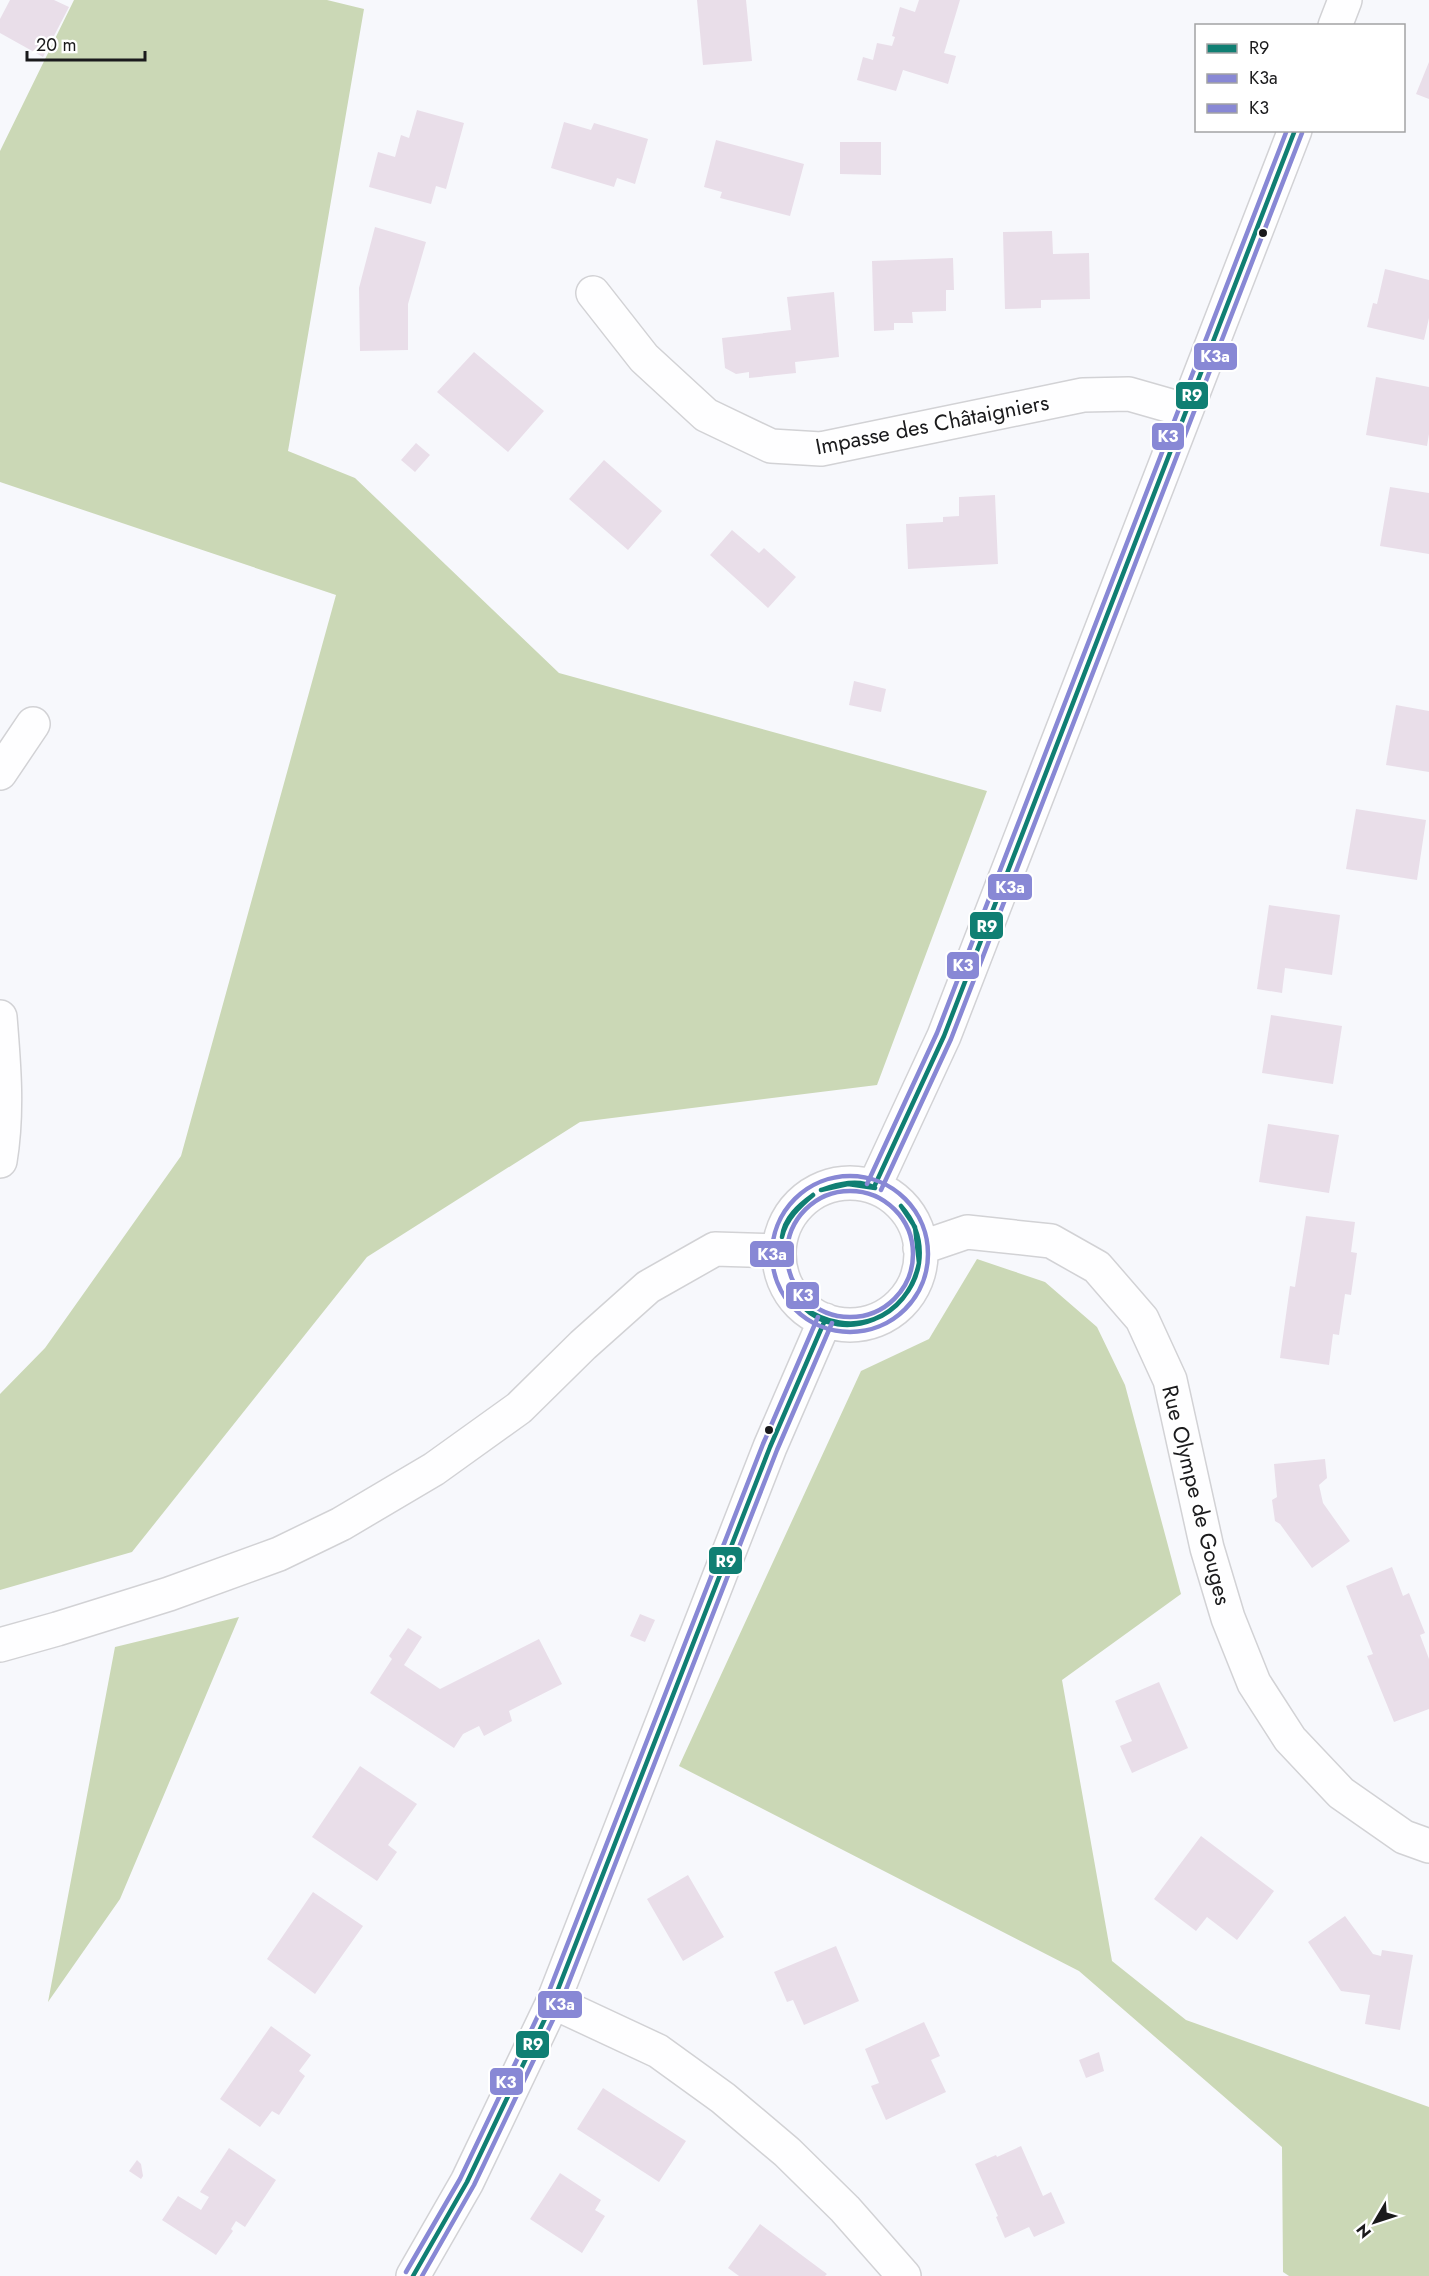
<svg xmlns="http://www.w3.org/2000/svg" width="1429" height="2276" font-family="Jost,sans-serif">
<rect width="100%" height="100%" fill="#f7f8fc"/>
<!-- forest -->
<path fill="#cbd8b6" d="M74,0h253l37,9 -76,442 67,27 204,195 428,118 -110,294 -297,37 -213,135 -235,295 -132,38v-196l45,-46 136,-192 155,-561 -336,-113v-331z
M977,1259l68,23 52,45 28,58 56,209 -119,86 50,281 74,59 243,87v169h-140l-6,-4 -1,-125 -203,-176 -400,-205 182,-395 68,-32z
M239,1617l-119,282 -72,103 67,-355z"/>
<!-- building -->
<path fill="#e9dee9" d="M10,0h44l15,7 -26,50 -43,-24v-14z
M697,0h49l6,61 -49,4z
M919,0h41l-16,53 12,3 -8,28 -45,-14 -7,21 -39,-11 6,-23 10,3 4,-17 15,3 3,-9 -3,-1 8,-29 15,5z
M1429,62v37l-13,-5z
M417,110l47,13 -18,66 -10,-3 -5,18 -62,-17 9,-35 17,5 6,-22 8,3z
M564,122l27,8 3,-7 54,16 -13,45 -18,-6 -3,9 -63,-19z
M716,140l88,24 -14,52 -70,-18 2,-6 -18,-5z
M840,142h41v33l-41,-1z
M375,227l51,15 -18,62v46l-48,1 -1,-63z
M1052,231l1,23 36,-1 1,46 -49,1v8l-36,1 -2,-77z
M953,258l1,32h-8v21l-34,1 1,11h-19v7l-20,1 -2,-70z
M1385,269l44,11v38l-5,22 -57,-13 6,-24 4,1z
M834,292l5,65 -44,5 1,11 -47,5v-6l-13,2 -11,-6 -3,-30 69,-8 -4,-33z
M474,352l70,59 -36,41 -71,-60z
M1376,377l53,10v47l-2,12 -61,-11z
M416,443l14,12 -15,17 -14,-12z
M604,460l58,51 -34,39 -59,-51z
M1390,487l39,6v61l-49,-8z
M995,495l3,69 -90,5 -2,-45 37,-2v-5l16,-1v-19z
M732,530l27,23 5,-5 32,29 -28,31 -58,-53z
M854,681l32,8 -5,23 -32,-7z
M1396,705l33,6v61l-43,-7z
M1356,809l70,11 -9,60 -71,-11z
M1269,905l71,10 -8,60 -47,-7 -3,25 -25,-4z
M1271,1015l71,11 -9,58 -71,-11z
M1268,1124l71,11 -10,58 -70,-11z
M1306,1216l49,6 -4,30 6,1 -6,42 -6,-1 -6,41 -6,-1 -4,31 -49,-7 10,-72 5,1z
M1325,1459l2,19 -8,7 4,18 27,38 -38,27 -32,-44 -5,-3 -3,-21 5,-3 -3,-33z
M1392,1567l11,29 6,-3 16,40 -5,2 9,24v50l-35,13 -27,-66 6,-2 -27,-68z
M640,1614l15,6 -10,22 -15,-6z
M408,1628l14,9 -18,28 36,24 99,-50 23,45 -53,27 3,10 -28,15 -5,-10 -16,8 -9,14 -84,-55 22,-34 -3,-3z
M1159,1682l29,66 -56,25 -12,-27 12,-5 -17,-40z
M360,1766l57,38 -29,41 9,7 -20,29 -65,-44z
M1201,1836l73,55 -37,49 -30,-23 -11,14 -42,-32z
M688,1875l36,62 -41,24 -36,-62z
M313,1892l50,34 -48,68 -48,-35z
M1345,1916l28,38 8,2 1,-6 31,5 -13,75 -35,-6 5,-29 -29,-4 -33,-49z
M836,1946l23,55 -55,24 -11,-25 -6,2 -13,-30z
M924,2022l16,34 -9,4 15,32 -60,28 -15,-34 8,-3 -14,-34z
M271,2026l40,29 -12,16 6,5 -26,39 -7,-4 -12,16 -40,-28z
M1099,2052l5,19 -18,7 -7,-18z
M603,2088l83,53 -27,41 -82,-53z
M1021,2146l22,50 8,-4 14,31 -31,14 -5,-10 -24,11 -9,-21 2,-1 -23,-52 21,-9 1,2z
M229,2148l47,32 -31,47 -9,-6 -5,8 2,2 -17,24 -54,-35 16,-24 23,14 8,-13 -9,-5z
M137,2160l4,4 2,12 -2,3 -12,-8z
M560,2173l41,27 -6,10 10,6 -23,37 -52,-34z
M760,2224l67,50 -2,2h-86l-11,-8z"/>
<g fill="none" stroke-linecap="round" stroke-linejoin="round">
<defs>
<path id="minor" d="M1335,26l10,-26
M593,293l51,65 62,57 65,31 50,3 262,-54 46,-1 56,16
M0,773l33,-49
M0,1017c4,48 8,96 0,144
M779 1254a71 71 0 1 1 142 0a71 71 0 1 1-142 0Z
M874,1187l70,-151 351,-906
M920,1248l47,-16 84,9 46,26 45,52 28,61 37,168 21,70 26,65 36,56 51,54 63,44 25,9
M0,1645l57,-16 112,-35 110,-40 62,-30 93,-55 85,-61 64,-63 65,-58 67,-38 64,2
M553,2002l105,49 65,47 64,54 58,57 59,67
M413,2276l54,-94 86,-180 217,-555 55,-127"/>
</defs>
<!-- minor casing -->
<use href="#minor" stroke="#d2d2d5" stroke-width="36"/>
<!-- minor -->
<use href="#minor" stroke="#fefeff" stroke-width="33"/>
<defs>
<path id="bus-1" d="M874,1187l70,-151 351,-906
M821,1190c17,-6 38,-12 54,-2
M821,1190l27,-6 27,4
M901,1206c15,17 21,35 18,57
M901,1206l14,21 4,36
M782,1237c2,-19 17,-32 31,-42
M782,1237c4,-18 18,-31 31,-42
M803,1307c47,34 104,13 116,-44
M803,1307c42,40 108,8 116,-44
M413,2276l54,-94 86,-180 217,-555 55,-127"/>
<path id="bus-2" d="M772 1254a78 78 0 1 1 156 0a78 78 0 1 1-156 0Z
M881,1190l70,-151 351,-906
M422,2276l52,-91 86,-180 217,-555 55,-127"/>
<path id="bus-3" d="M867,1184l70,-151 350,-903
M787 1254a63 63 0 1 1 126 0a63 63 0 1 1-126 0Z
M406,2272l54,-93 86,-180 217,-555 55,-127"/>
</defs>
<!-- bus-1 casing -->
<use href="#bus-1" stroke="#fff" stroke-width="9"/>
<!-- bus-2 casing -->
<use href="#bus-2" stroke="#fff" stroke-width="9"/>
<!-- bus-3 casing -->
<use href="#bus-3" stroke="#fff" stroke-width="9"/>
<!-- bus-1 -->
<use href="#bus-1" stroke="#107f73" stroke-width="4.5"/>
<!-- bus-2 -->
<use href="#bus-2" stroke="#8888d5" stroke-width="4.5"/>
<!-- bus-3 -->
<use href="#bus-3" stroke="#8888d5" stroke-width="4.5"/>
</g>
<!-- markers -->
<g fill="#1a1a1c" stroke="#fff" stroke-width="2">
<circle cx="1263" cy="233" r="5"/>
<circle cx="769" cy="1430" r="5"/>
</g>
<g text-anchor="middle" stroke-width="4.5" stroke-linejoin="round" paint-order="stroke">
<!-- street labels -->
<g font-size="22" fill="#1a1a1c" stroke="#fff">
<text transform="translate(932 424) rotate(-11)" y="8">Impasse des Châtaigniers</text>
<text transform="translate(1197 1495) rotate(76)" y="8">Rue Olympe de Gouges</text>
</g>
</g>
<g stroke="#fff" stroke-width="2">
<rect x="1193" y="342" width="45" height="29" rx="6" fill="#8888d5"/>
<rect x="1175" y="381" width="34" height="29" rx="6" fill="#107f73"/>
<rect x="1151" y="422" width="34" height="29" rx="6" fill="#8888d5"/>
<rect x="987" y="873" width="46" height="28" rx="6" fill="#8888d5"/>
<rect x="969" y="911" width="35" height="29" rx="6" fill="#107f73"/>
<rect x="946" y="951" width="34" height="29" rx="6" fill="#8888d5"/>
<rect x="749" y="1240" width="46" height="28" rx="6" fill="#8888d5"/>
<rect x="785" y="1281" width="35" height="29" rx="6" fill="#8888d5"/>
<rect x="708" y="1546" width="35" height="29" rx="6" fill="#107f73"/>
<rect x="537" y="1990" width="46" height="29" rx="6" fill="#8888d5"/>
<rect x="515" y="2030" width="35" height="29" rx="6" fill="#107f73"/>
<rect x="489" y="2067" width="35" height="29" rx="6" fill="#8888d5"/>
</g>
<g font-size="16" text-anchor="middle" font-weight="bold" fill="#fff">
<text x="1215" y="362">K3a</text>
<text x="1192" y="401">R9</text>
<text x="1168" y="442">K3</text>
<text x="1010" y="893">K3a</text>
<text x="987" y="932">R9</text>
<text x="963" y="971">K3</text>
<text x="772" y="1260">K3a</text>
<text x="803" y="1301">K3</text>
<text x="726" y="1567">R9</text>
<text x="560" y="2010">K3a</text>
<text x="533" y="2050">R9</text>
<text x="506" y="2088">K3</text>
</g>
<!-- legend -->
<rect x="1195" y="24" width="210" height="108" fill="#ffffff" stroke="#a3a3a4" stroke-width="1.5"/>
<rect x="1207" y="44" width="30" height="9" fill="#107f73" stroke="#a3a3a4" stroke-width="1.5"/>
<text x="1249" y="54" font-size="18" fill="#1a1a1c">R9</text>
<rect x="1207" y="74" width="30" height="9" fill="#8888d5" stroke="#a3a3a4" stroke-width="1.5"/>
<text x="1249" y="84" font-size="18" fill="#1a1a1c">K3a</text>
<rect x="1207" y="104" width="30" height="9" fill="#8888d5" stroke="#a3a3a4" stroke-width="1.5"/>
<text x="1249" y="114" font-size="18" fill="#1a1a1c">K3</text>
<!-- north arrow -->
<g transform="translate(1375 2222) rotate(231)" stroke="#ffffff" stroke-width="4.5" paint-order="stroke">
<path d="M0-4.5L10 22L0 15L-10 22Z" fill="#1a1a1c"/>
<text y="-9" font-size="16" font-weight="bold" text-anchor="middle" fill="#1a1a1c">N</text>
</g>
<!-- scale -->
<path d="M27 51v9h118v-9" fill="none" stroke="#1a1a1c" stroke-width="3"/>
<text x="36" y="51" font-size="18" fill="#1a1a1c" stroke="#ffffff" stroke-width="4.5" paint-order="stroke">20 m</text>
</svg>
